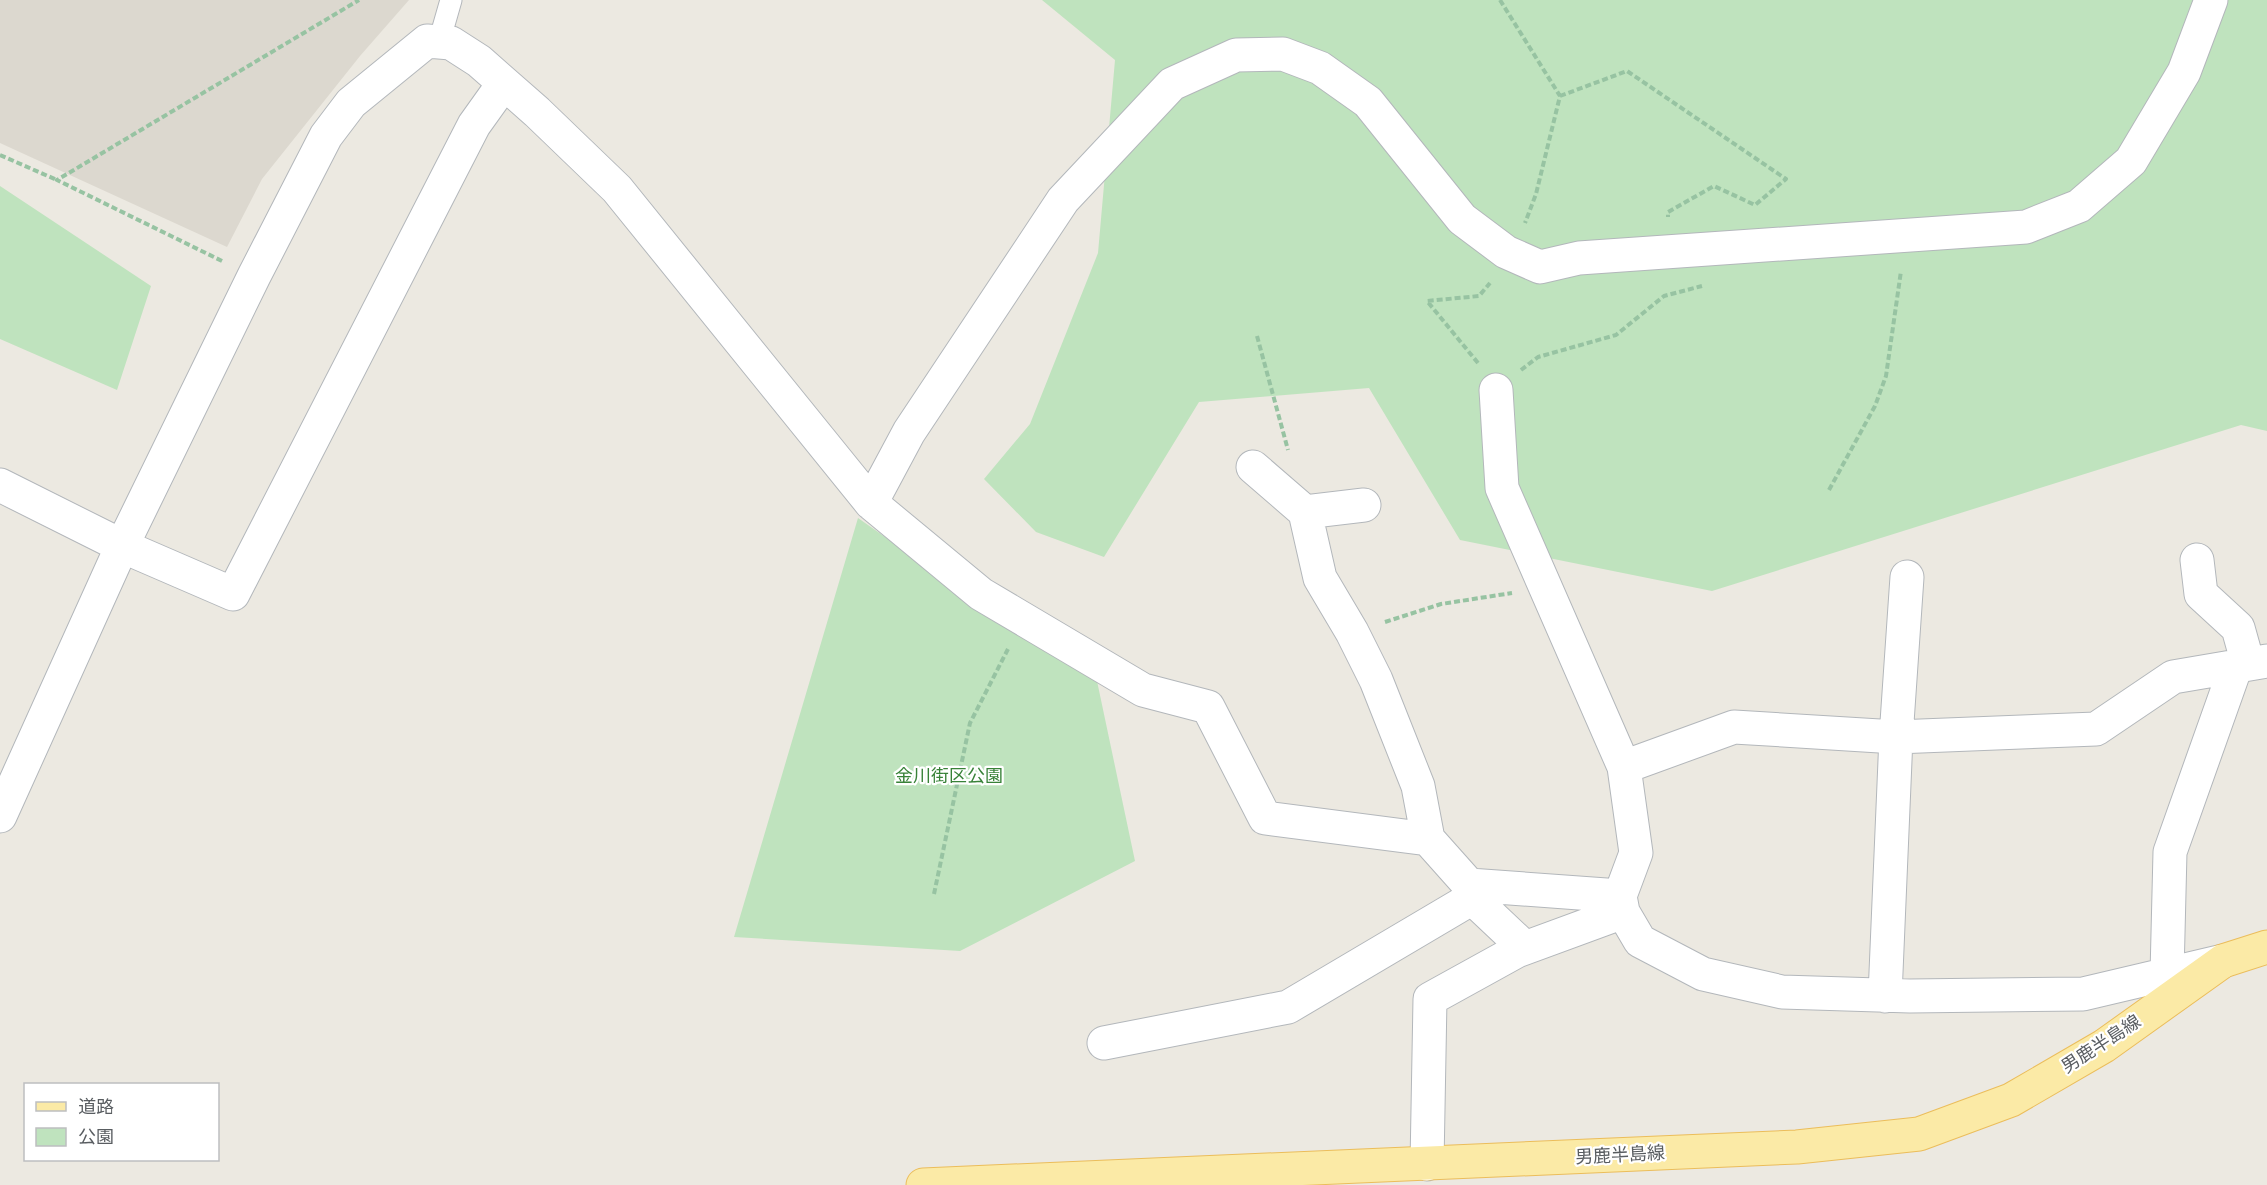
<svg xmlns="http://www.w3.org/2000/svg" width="2267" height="1185" font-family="Barlow,'Noto Sans JP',sans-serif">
<rect width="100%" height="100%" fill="#ece9e1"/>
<!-- education -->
<path fill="#dcd8cf" d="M0,0h409l-49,56 -98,123 -35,68 -227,-104z"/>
<!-- green -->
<path fill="#bfe3be" d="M1042,0h1225v431l-26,-6 -529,166 -252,-51 -91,-152 -170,14 -95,155 -68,-25 -52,-53 46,-55 68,-171 17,-193z
M0,186l151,100 -34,104 -117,-51z
M858,518l151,106 88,57 38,180 -175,90 -226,-14z"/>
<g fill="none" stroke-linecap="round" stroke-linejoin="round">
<defs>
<path id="service" d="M439,42l12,-42"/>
<path id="minor" d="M1496,390l6,98 122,279
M1253,467l52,45
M0,485l122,61 111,48 241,-469 30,-42
M871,503l38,-71 154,-232 109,-116 64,-29 47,-1 37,14 48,34 94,117 44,33 34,15 39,-9 447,-31 53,-21 52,-45 53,-89 27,-72
M1364,505l-59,7 15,66 32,54 24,48 42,106 10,53
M2197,560l4,34 37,34 10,36
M0,816l122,-270 132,-270 72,-140 25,-33 76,-62 24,2 28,18 58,51 80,77 254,314 110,91 162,96 65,17 57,111 163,21 41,46 151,11 3,16 17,29 63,33 79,18 128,4 173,-2 140,-33
M1620,896l16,-43 -12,-86 110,-40 162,10 200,-8 77,-52 94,-16
M1472,898l53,50
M2167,974l3,-122 66,-186
M1885,996l11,-259 11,-160
M1104,1043l184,-36 203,-120
M1427,1164l3,-165 87,-48 106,-39"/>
<path id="primary" d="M923,1185l874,-38 122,-13 92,-34 93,-54 119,-85 44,-14"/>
</defs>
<!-- service casing -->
<use href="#service" stroke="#b3b7bb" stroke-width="23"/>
<!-- minor casing -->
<use href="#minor" stroke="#b3b7bb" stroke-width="35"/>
<!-- primary casing -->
<use href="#primary" stroke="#ebbd5b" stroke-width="35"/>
<!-- path -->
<path stroke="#97c3a2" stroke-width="4" stroke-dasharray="6 3" stroke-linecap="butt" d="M1500,0l60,96 -24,98 -11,29
M1560,96l67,-25 159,108 -31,26 -41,-19 -46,26v5
M0,155l57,25
M222,261l-165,-81 302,-180
M1257,336l31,114
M1478,363l-51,-62 52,-5 11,-13
M1521,370l17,-13 78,-22 48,-39 38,-10
M1829,490l46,-84 11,-30 15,-105
M1385,622l56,-18 71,-11
M934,894l36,-171 38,-74"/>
<!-- service -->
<use href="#service" stroke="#fff" stroke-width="21"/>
<!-- minor -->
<use href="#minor" stroke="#fff" stroke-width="33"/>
<!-- primary -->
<use href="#primary" stroke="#fbeaa6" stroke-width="33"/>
</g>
<g text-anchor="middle" stroke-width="4.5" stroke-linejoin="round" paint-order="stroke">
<!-- park labels -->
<g font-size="18" fill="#388238" stroke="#fff">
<text x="949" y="782">金川街区公園</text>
</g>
<!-- street labels -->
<g font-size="18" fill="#595d61" stroke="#fff">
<text transform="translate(2101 1044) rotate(-33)" y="6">男鹿半島線</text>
<text transform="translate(1620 1155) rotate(-3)" y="6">男鹿半島線</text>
</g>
</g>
<!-- legend -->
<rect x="24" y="1083" width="195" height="78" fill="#ffffff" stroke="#bdbec0" stroke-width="1.5"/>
<rect x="36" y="1102" width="30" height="9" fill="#fbeaa6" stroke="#bdbec0" stroke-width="1.5"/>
<text x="78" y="1113" font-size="18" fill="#595d61">道路</text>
<rect x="36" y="1128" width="30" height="18" fill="#bfe3be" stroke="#bdbec0" stroke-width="1.5"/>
<text x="78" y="1143" font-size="18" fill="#595d61">公園</text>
</svg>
